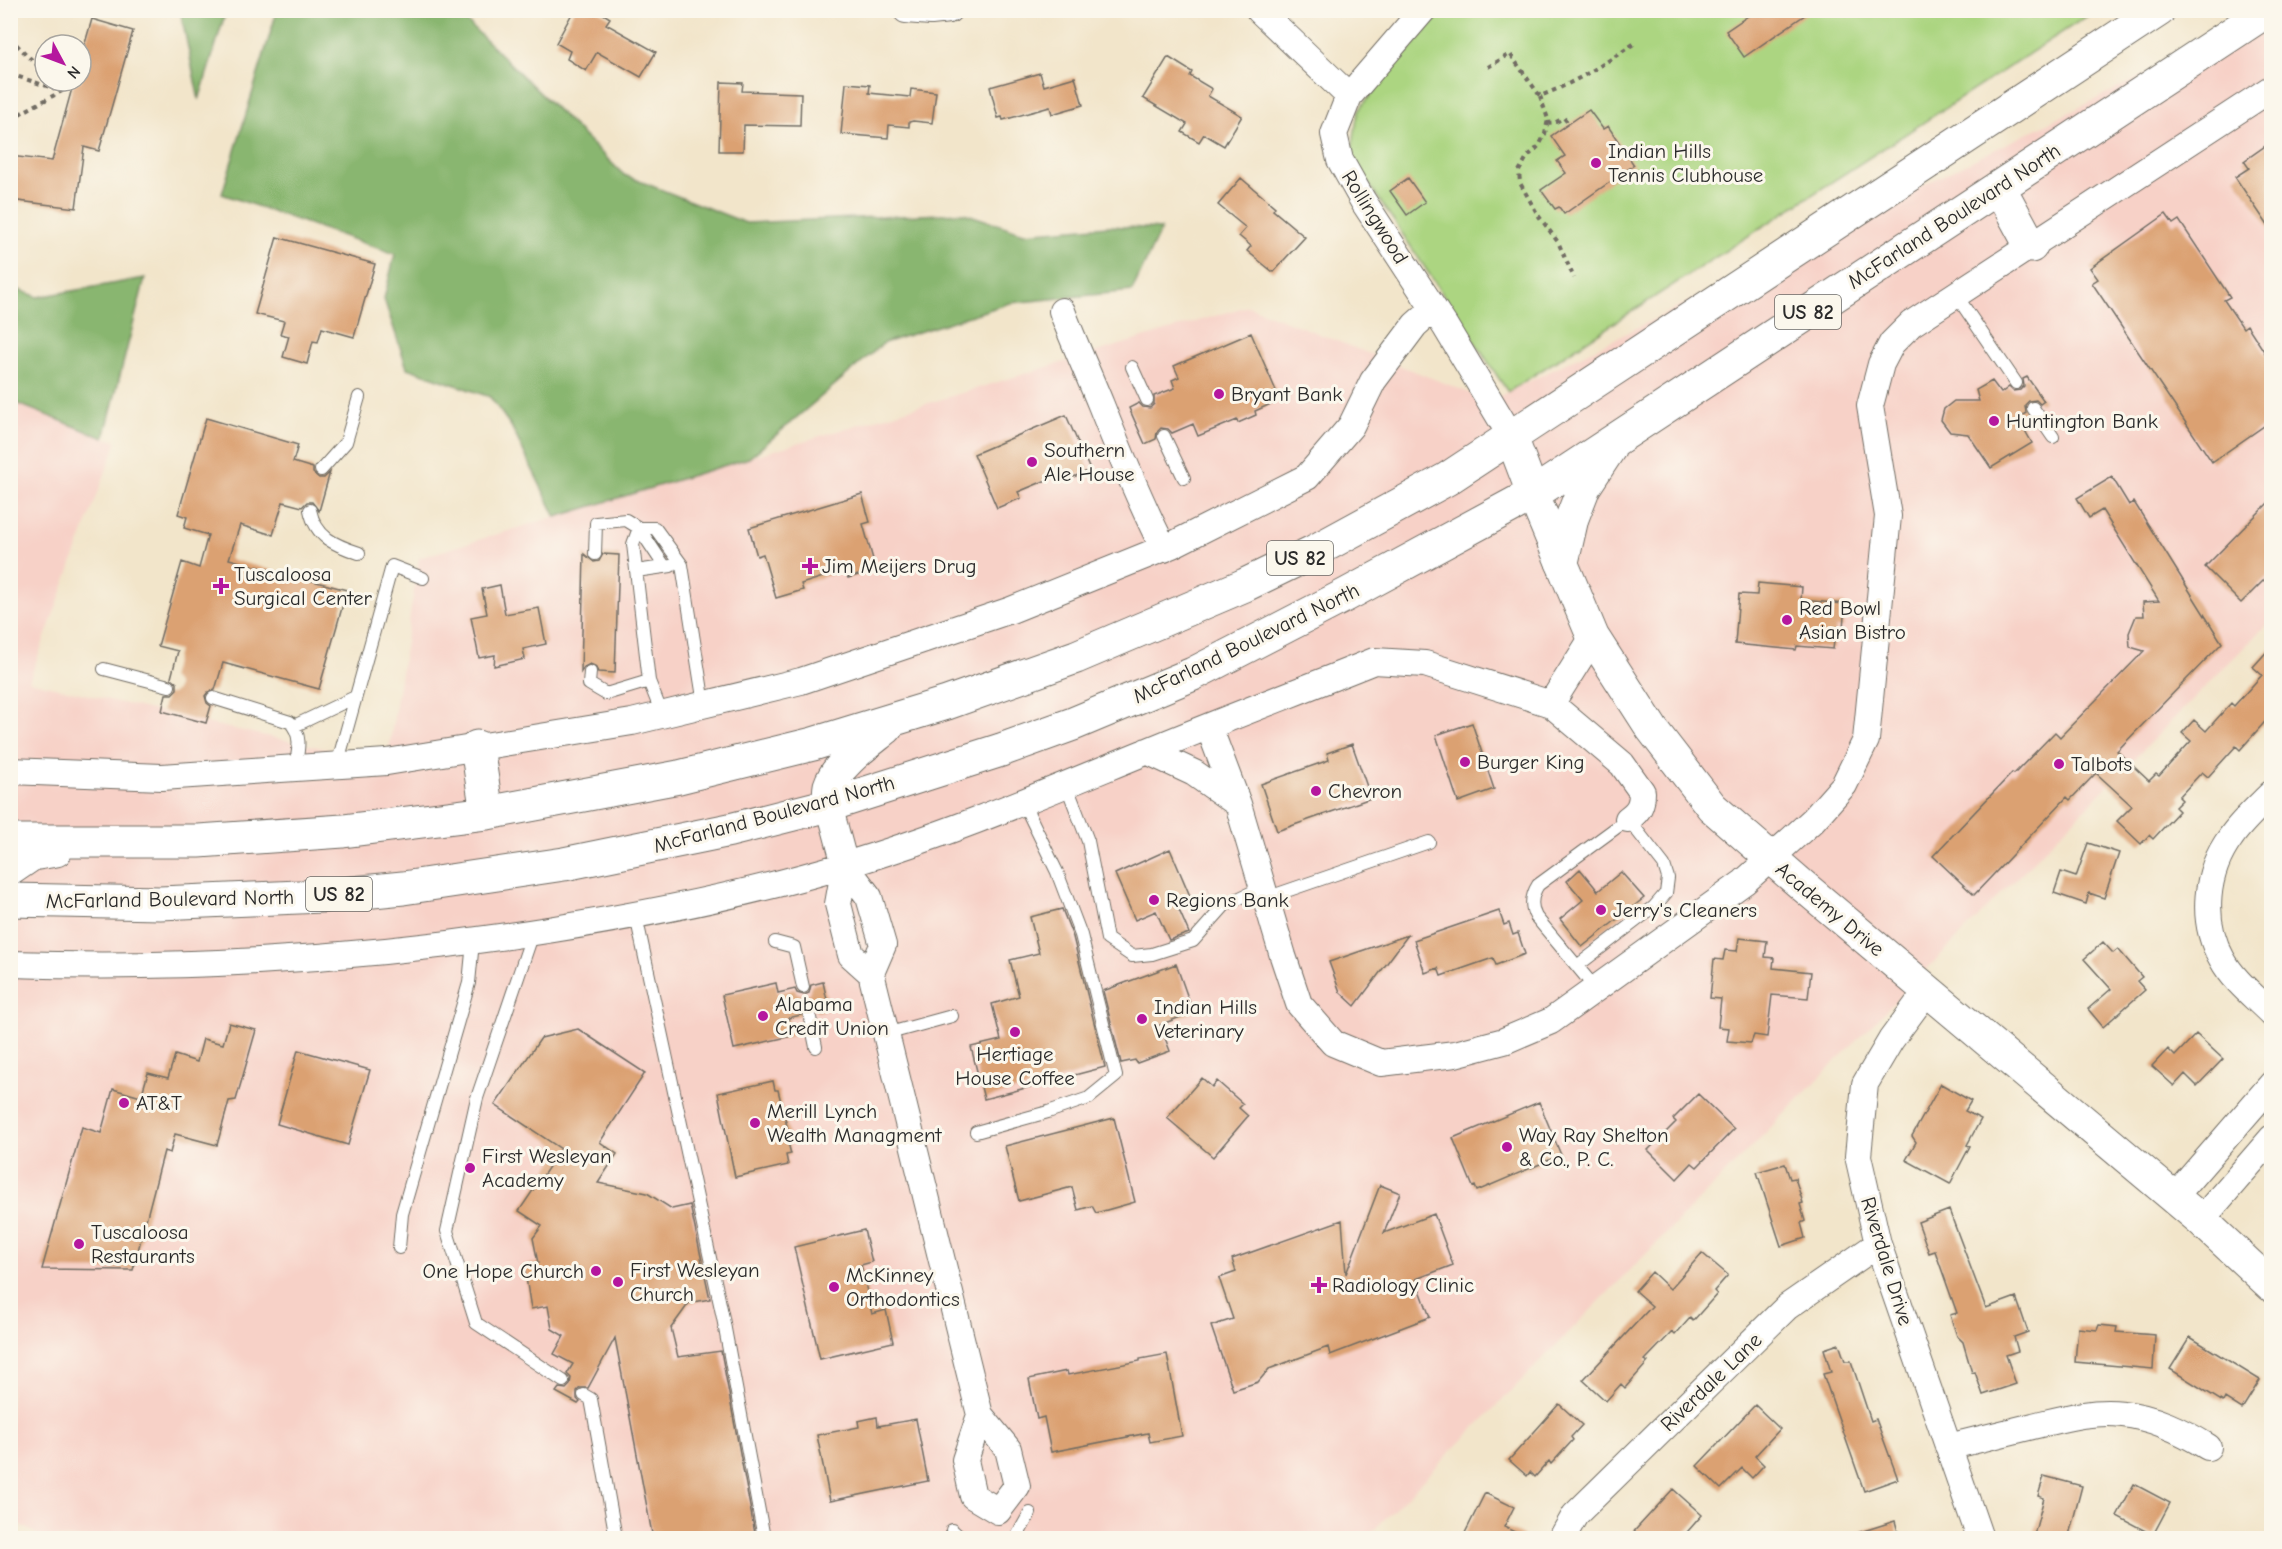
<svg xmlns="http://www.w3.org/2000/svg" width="2282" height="1549" font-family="'Comic Neue',sans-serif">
<rect width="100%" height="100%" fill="#fbf7ec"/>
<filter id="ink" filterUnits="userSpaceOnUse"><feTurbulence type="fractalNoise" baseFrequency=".0167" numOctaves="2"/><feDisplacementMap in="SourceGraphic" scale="12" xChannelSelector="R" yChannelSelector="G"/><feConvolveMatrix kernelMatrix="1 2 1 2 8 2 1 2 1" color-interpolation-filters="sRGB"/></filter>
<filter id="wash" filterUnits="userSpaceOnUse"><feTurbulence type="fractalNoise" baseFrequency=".008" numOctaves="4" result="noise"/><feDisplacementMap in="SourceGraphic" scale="24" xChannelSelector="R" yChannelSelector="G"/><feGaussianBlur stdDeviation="1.35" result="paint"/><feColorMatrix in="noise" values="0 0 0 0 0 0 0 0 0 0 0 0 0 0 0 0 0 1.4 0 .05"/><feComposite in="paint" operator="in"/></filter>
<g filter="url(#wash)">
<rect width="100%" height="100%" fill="#f2e5ca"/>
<!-- built -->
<path fill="#f7d1c7" d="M2271,12v608l-905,918h-1322l-33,-18 -1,-1119 94,37 13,3 -88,240 177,42 181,39 32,-204 829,-252 242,95z"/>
<!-- green -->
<path fill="#acd581" stroke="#6c8056" stroke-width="1.5" d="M1443,11h652l-587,381 -157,-235 7,-46 27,-34z"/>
<!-- forest -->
<path fill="#89b66f" stroke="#5a704d" stroke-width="1.5" d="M179,11h47l-27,89 -18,-86z
M456,11l168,164 122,48 218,-10 60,20 84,-7 53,3 -29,62 -122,12 -126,40 -135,115 -193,59 -45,-91 -21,-29 -83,-29 -23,-69 11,-45 -173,-60 55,-183z
M145,278l-41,160 -93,-37v-114l27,10z"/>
<g id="blocks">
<!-- building -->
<path fill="#dba172" d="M574,10h23l13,8 -4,6 50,28 -15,25 -44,-25 -11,19 -19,-12 3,-8 -14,-8z
M1757,10h55l-68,47 -18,-26z
M92,19l41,12 -34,120 -15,-4 -8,61 -66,-8v-44l42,5 22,-80h7v-24z
M1168,57l24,15 -2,4 22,13 -4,7 34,20 -18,30 -20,-12 -5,8 -17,-10 5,-8 -44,-26z
M1040,73l4,13 31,-9 8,28 -31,9 -2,-7 -47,13 -1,-3 -4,1 -8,-31z
M721,82l22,1 -1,8 59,2 -1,33 -56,-1 -1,26h-24z
M846,83l24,2 -1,8 41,4 1,-8 25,3 -4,31 -19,-2 -4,1v5l-20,-2 -1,13 -47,-4z
M1589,110l14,19 5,-3 26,39 -70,49 -5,-7 -4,2 -14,-19 25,-17 -9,-12 8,-5 -14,-20z
M2271,142v88l-36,-53 14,-9 -5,-7z
M1241,178l34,29 -2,3 32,27 -32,35 -26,-21 4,-5 -12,-10 7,-8 -28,-23z
M1408,178l17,24 -18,13 -17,-24z
M2166,214l7,10 6,-4 51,77 -6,3 19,28 4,-3 24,37v59l-59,41 -120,-179 6,-4 -8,-11z
M277,237l98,27 -21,73 -32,-9 -4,14 -5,-1 -6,23 -24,-7 6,-21 -9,-2 4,-13 -29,-7z
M1251,333l29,67 -25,11 1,4 -18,8 -1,-3 -39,16 -5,-12 -21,9 -4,-4 -7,-1 -4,4 -1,7 -11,5 -16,-36 10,-5 4,4 7,1 4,-4v-8l21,-8 -3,-8 7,-3 -5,-11z
M2027,377l17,24 -4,3 -4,-4 -7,1 -4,4 1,8 -8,5 14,25 -41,25 -23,-34 -18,-2 -9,-12 3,-11 10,-8h25l-3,-11 16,-9 9,12 8,-6 4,4 7,-1 4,-4 -1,-7z
M1066,415l24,55 -26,11 -3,-7 -43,18 3,6 -24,10 -23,-54z
M206,418l92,27 -5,17 20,6v5l6,5h5l6,-6 -11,39 -7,-9h-5l-5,5 -19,-5 -10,33 -33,-10 -11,34 118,31 -28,99 -96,-26 -8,27 -7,2 -3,4 2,7 4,3 -5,17 -44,-12 4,-17h6l5,-5v-6l-6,-5 7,-27 -20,-5 24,-84 17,6 9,-33 -24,-7 3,-11 -9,-3z
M2112,477l17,28 5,-3 88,141 -105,108 32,30 7,-7 3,2 32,-35 -9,-8 12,-13 12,11 25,-28 3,3 28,-31 -9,-8 18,-20v68l-31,35 -4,-4 -28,31 -6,-5 -23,25 3,3 -7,7 4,4 -26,28 -4,-4 -8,9 -24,-23 15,-15 -36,-33 -26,27 -3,-3 -93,98 -41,-39 79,-83 2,1 41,-42 5,5 84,-86 -14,-4 -1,-14 7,-17h8l-1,-14 16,-1 -57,-91 -13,8 -12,-20z
M862,494l8,28 -7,2 13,46 -28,8 -3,-8 -44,14 2,6 -27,8 -13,-44 -6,2 -8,-28z
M2271,500v73l-30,30 -36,-36z
M584,554l10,8 5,-1 4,-7 16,1 -4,118 -17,-1 -3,-6 -5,-2 -6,3 -3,5z
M1758,583l44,4 -1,13 44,4 -2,24 -7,-1 -3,22 -36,-3 -1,4 -61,-6 4,-50 18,1z
M500,585l5,29 34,-6 7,36 -23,5 2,10 -31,7 1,-11 -16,3 -8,-41 16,-3 -5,-25z
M1472,723l22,66 -36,13 -22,-67z
M1352,744l19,54 -94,33 -16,-47 68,-24 -2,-7z
M2088,843l31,10 -15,45 -15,-5 -3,11 -32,-11 7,-21 15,5z
M1170,849l20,47 -14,7 13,30 -20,7 -13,-29 -21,9 -20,-46z
M1580,869l18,22 23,-19 23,26 -62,49 -22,-28 23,-19 -16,-19z
M1062,909l11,28 32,130 -121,32 -13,-52 30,-7 -9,-36 27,-8 -9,-36 29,-7 -9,-36z
M1499,911l5,14 5,-2 4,12 5,-2 7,21 -29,11 -3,-7 -52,18 -3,-8 -13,5 -11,-33z
M1408,935l-53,71 -15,-14 -11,-30z
M1739,938l28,3 -2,16 9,1 -1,10 38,4 -3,26 -36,-3 -5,42 -13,-2 -3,8 -24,-2 2,-13 -11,-1 3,-28 -11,-1 4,-39 9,1 2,-10 12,1z
M2103,942l10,11 5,-4 24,28 -5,4 8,9 -42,37 -15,-18 23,-20 -27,-30z
M1176,964l17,48 -33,13 10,26 -33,12 -2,-3 -14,3 -18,-72z
M823,982l6,27 -12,3 -5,-7h-5l-6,5v5l-13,3 4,18 -58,13 -12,-54 54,-12 2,10 17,-4 2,4 7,2 5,-2 2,-8z
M229,1023l27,7 -20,70 -7,1 -12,44 -42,-11 -5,19 -6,-2 -31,119 -91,-1 40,-142 19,6 12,-44 28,8 7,-24 20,5 7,-23 22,7 6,-23 20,5z
M578,1029l67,44 -45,69 17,12 -19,29 49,10 25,16 18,-4 20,94 -21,4 -18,25 7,29 43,-6 35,188h-103l-38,-201 -27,50h-8l-3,3v8l3,3 -2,2 -22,-12 3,-4 7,1 4,-4 1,-7 -4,-4 6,-10 -19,-10 10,-18 -12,-7 -4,-23 -17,3 -7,-44 14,-2 -5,-25 9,-12 -23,-15 42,-62 -66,-44 46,-67z
M2196,1034l27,25 -26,27 -12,-12 -11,12 -22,-20 16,-17 7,7z
M298,1050l72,20 -22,75 -71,-21z
M1202,1078l10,9 5,-6 26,23 -4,4 9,8 -35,41 -46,-39z
M773,1081l2,9h3l11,44 -3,1 5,19 -5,1 2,10 -53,12 -17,-84z
M1941,1084l30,17 -6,10 16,8 -14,26 3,1 -20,38 -44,-24 10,-18 -4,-6z
M1698,1094l36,35 -37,38 -5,-4 -15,16 -29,-29 28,-28 -3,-3z
M1539,1102l22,53 -84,36 -2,-5 -2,1 -20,-49z
M1114,1118l21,84 -39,11 -4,-7 -14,4 -6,-23 -53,14 -14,-55z
M1785,1164l5,15 5,-1 8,25 -3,1 5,17 -4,2 4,15 -24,8 -24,-74z
M1380,1185l20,8 -16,40 50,-19 19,51 -37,14 14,38 -100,38 -2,-8 -59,22 -11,13 -25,8 -22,-64 22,-7 -14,-41 17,-6 -4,-13 110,-39 4,54z
M1949,1210l37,98 30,-11 12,35 -14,5 4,14 -12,4 10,29 -33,11 -8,-23 -3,1 -9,-31 -6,-6 -7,-21 7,-2 -22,-62 -6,2 -11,-31z
M864,1230l8,32 -11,3 11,49 14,-4 7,32 -73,17 -26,-112z
M1702,1253l26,22 -14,16 3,3 -24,27 -3,-3 -15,17 -3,-3 -27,28 3,2 -23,26 -4,-4 -15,17 -23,-21 69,-74 -17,-15 17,-19 18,17z
M2099,1325l18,2 -1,5 39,3 -2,34 -78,-7 3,-34 19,2z
M2190,1337l70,43 -18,29 -17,-11 -2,4 -53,-33z
M1839,1344l6,17h6l20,60 5,-2 22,60 -34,12 -41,-117 8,-2 -7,-23z
M1167,1354l15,82 -32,6 -2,-9 -97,19 -7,-35 -7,2 -8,-40 38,-8 1,4 72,-14v-2z
M1559,1404l23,21 -11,12 2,3 -22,24 -2,-3 -14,16 -5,-5 -3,4 -18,-16z
M1755,1405l25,24 -25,27 9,9 -12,13 -10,-10 -21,21 -24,-23z
M877,1417l1,9 38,-7 12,62 -98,20 -13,-66 42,-8 -1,-6z
M2044,1476l38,10 -14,53h-35l11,-41 -6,-2z
M2134,1484l36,19 -17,32 -36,-19z
M1673,1489l29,26 -21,24h-54z
M1485,1493l29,14 -10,20 25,12h-67z
M1895,1521l5,18h-48l-1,-4z"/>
</g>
</g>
<g filter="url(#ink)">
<use href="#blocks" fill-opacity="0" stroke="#716c63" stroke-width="1.5"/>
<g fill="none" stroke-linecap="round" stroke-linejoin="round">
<defs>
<path id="service" d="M1956,295l60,88
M1132,367l15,33
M2033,408l20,29
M1164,436l20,42
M321,470l25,-28 13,-45
M310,510c6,28 25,35 49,43
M639,528h16l27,37 22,139
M639,528l-6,16 16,137 13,33
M595,554l1,-31 30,-3 13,8 26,39
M636,571l35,-5
M104,669l65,17
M590,672l-1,12 17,10 43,-13
M213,698l77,24c13,14 8,29 5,46
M294,726l61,-29
M337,765l55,-199 31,12
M1066,784l22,57 19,98 25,17 20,-2 41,-13 32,-36 38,-18
M1266,898l163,-56
M636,916l87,402 41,220
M533,933l-56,165 -30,133 29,92 87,58
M775,942l19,5 9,40
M1577,966l77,-59 12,-14 2,-15 -4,-13 -36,-46 -90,66c-7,11 -8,21 -2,32l60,72
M809,1013l7,34
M886,1034l66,-18
M976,1132l72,-20 41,-14 27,-22 -35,-141 -24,-63 -34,-70
M399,1248l3,-34 67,-231 4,-41
M584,1395l7,4 25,139
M952,1530l9,8
M1016,1538l14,-25"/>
<path id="minor" d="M906,10l25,2 18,-2
M1259,10l90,86
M1423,10l-74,86 -15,38 6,26 23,41 82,125 66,110
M1062,311c12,32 26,62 39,94 19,48 39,97 63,144
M1551,704l42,-67
M1209,727l29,77 45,152 16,48 34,39 48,20 74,-9 49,-13 47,-20 193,-139 69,-62 31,-35 22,-45 22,-224 -18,-110 11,-42 11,-21 19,-19 361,-236
M1147,751l47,22 44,31
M10,771l152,6 225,-15 245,-40 169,-41 210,-71 161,-65 135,-68 44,-51 22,-45 42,-56 18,-16
M2272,793c-14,14 -30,28 -41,44 -26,35 -31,84 -9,122 11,21 33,38 50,55
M829,805l16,60 24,32 14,48 -12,28
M845,865l-7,39 13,51 20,18 109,442
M10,964c183,6 364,-6 544,-35 99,-16 196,-35 291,-64 102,-30 200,-72 298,-112 77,-32 154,-61 231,-92l51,3 126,40 71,60 20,28c0,13 -3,19 -14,27
M1927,991l-36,49 -26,44 -7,72 20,88 102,294
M2174,1197l98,-113
M2201,1220l71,-82
M980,1415l28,34 9,37 -19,25 -25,-15 -8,-36z
M1948,1447c28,-7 56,-14 85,-21 29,-7 59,-16 90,-12 31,3 59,17 85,33
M1562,1538l13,-23 212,-208 91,-63"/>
<path id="tertiary" d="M1511,436l22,58 60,143 59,92 60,78 90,78 399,335 71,66"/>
<path id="trunk" d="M1999,187l32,59
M1562,562l10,-44 12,-31 25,-38
M477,747l10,66
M829,805c0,-6 0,-14 1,-19 7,-22 39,-44 56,-58
M10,841h189l144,-10 144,-18 192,-36 134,-33 134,-41 129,-46 169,-72 68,-33 134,-73 712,-469
M10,869l22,-15 24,-4
M10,900l150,3 162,-7 81,-8 161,-24 166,-34 99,-25 172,-55 72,-26 120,-50 153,-79 187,-101 735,-484"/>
</defs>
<!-- service casing -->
<use href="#service" stroke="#716c63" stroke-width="14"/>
<!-- minor casing -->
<use href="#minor" stroke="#716c63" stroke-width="28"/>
<!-- tertiary casing -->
<use href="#tertiary" stroke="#716c63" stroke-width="34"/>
<!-- trunk casing -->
<use href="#trunk" stroke="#716c63" stroke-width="35"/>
<!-- path -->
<path stroke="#716c63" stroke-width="4" stroke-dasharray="4.5 4.5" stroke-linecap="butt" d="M10,38l35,35
M1488,67l22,-13 30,42c35,-13 64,-32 95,-53
M10,74l52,17 -52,28
M53,81l8,9
M1540,96l8,23 -3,15 -6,12 -12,11 -8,14 1,12 18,32 20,27 16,36
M1547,123l9,-1 8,-4 5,6"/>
<!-- service -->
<use href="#service" stroke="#fff" stroke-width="12"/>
<!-- minor -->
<use href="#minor" stroke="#fff" stroke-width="26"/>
<!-- tertiary -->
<use href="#tertiary" stroke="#fff" stroke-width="32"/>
<!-- trunk -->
<use href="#trunk" stroke="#fff" stroke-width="33"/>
</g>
</g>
<!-- markers -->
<g fill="#b5179e" stroke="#fbf7ec" stroke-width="2">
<circle cx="1596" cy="163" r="6"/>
<circle cx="1219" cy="394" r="6"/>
<circle cx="1994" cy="421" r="6"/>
<circle cx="1032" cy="462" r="6"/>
<path d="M807 557h6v6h6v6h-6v6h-6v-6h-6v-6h6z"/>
<path d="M218 577h6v6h6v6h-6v6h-6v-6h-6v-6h6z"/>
<circle cx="1787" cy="620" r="6"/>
<circle cx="1465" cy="762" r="6"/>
<circle cx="2059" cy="764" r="6"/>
<circle cx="1316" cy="791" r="6"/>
<circle cx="1154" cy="900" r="6"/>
<circle cx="1601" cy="910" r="6"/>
<circle cx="763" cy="1016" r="6"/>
<circle cx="1142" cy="1019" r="6"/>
<circle cx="1015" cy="1032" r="6"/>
<circle cx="124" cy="1103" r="6"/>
<circle cx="755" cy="1123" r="6"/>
<circle cx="1507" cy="1147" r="6"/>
<circle cx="470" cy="1168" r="6"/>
<circle cx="79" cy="1244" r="6"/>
<circle cx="596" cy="1271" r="6"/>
<circle cx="618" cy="1282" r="6"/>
<path d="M1316 1276h6v6h6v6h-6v6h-6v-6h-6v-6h6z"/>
<circle cx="834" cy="1287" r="6"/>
</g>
<g text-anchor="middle" stroke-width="6" stroke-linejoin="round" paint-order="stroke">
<!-- shield labels -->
<g fill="#fbf7ec" stroke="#696865" stroke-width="1.5">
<rect x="1775" y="295" width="66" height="34" rx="4.5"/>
<rect x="1267" y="541" width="66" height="34" rx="4.5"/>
<rect x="306" y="877" width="66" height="34" rx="4.5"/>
</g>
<g font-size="20" font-weight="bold" fill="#2b2b2b">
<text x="1808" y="319">US 82</text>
<text x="1300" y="565">US 82</text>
<text x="339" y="901">US 82</text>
</g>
<!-- poi labels -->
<g font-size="21" fill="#2b2b2b" stroke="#fbf7ec" text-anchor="start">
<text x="1608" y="158">Indian Hills<tspan x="1608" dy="24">Tennis Clubhouse</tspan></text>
<text x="1231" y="401">Bryant Bank</text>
<text x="2006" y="428">Huntington Bank</text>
<text x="1044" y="457">Southern<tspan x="1044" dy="24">Ale House</tspan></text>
<text x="822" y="573">Jim Meijers Drug</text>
<text x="234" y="581">Tuscaloosa<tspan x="234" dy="24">Surgical Center</tspan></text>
<text x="1799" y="615">Red Bowl<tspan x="1799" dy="24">Asian Bistro</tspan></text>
<text x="1477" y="769">Burger King</text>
<text x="2071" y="771">Talbots</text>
<text x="1328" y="798">Chevron</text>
<text x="1166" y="907">Regions Bank</text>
<text x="1613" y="917">Jerry's Cleaners</text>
<text x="775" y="1011">Alabama<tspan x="775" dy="24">Credit Union</tspan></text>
<text x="1154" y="1014">Indian Hills<tspan x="1154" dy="24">Veterinary</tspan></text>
<text x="1015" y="1061" text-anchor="middle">Hertiage<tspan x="1015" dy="24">House Coffee</tspan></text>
<text x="136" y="1110">AT&amp;T</text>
<text x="767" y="1118">Merill Lynch<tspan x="767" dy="24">Wealth Managment</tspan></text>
<text x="1519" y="1142">Way Ray Shelton<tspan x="1519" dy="24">&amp; Co., P. C.</tspan></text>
<text x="482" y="1163">First Wesleyan<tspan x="482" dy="24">Academy</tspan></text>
<text x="91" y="1239">Tuscaloosa<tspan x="91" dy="24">Restaurants</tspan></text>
<text x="630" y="1277">First Wesleyan<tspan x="630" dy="24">Church</tspan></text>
<text x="584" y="1278" text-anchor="end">One Hope Church</text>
<text x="846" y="1282">McKinney<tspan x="846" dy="24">Orthodontics</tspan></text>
<text x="1332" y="1292">Radiology Clinic</text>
</g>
<!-- street labels -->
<g font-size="21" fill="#2b2b2b" stroke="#fbf7ec">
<text transform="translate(1954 216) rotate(-33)" y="7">McFarland Boulevard North</text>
<text transform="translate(1375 217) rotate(58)" y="7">Rollingwood</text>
<text transform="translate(1246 643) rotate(-26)" y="7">McFarland Boulevard North</text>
<text transform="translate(774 814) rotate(-15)" y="7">McFarland Boulevard North</text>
<text transform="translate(170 899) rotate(-1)" y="7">McFarland Boulevard North</text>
<text transform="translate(1830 909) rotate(40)" y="7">Academy Drive</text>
<text transform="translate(1887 1261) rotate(73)" y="7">Riverdale Drive</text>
<text transform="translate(1711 1382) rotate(-44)" y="7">Riverdale Lane</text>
</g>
</g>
<!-- margin -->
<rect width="2282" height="1549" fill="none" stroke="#fbf7ec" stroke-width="36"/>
<!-- north arrow -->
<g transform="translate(63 63) rotate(131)"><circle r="28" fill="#fbf7ec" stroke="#a8a59f" stroke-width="1.5"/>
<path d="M0-4.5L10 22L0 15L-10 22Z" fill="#b5179e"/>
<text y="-9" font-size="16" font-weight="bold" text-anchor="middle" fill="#2b2b2b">N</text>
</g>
</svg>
